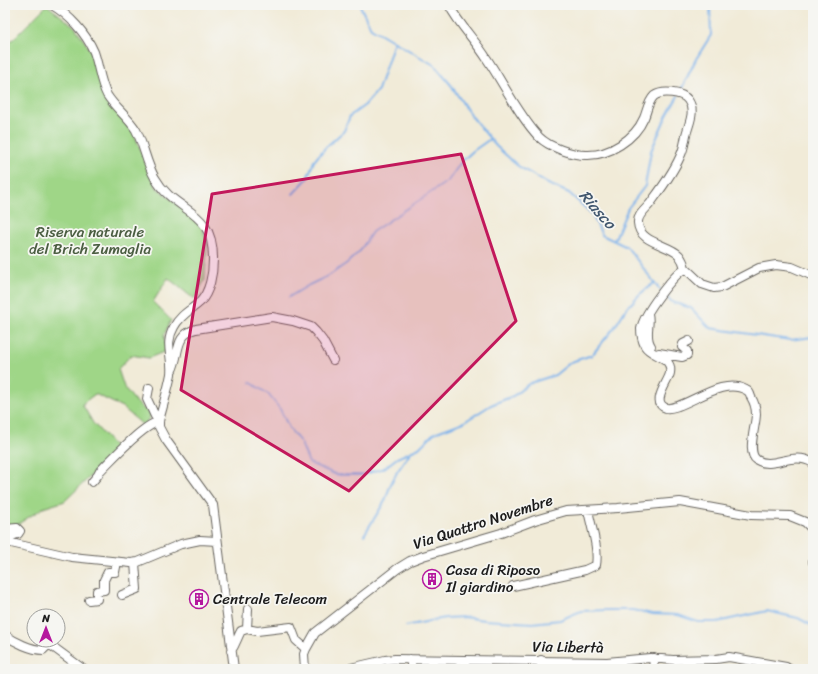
<svg xmlns="http://www.w3.org/2000/svg" width="818" height="674" font-family="Sriracha,sans-serif">
<rect width="100%" height="100%" fill="#f6f6f2"/>
<filter id="ink" filterUnits="userSpaceOnUse"><feTurbulence type="fractalNoise" baseFrequency=".025" numOctaves="2"/><feDisplacementMap in="SourceGraphic" scale="8" xChannelSelector="R" yChannelSelector="G"/><feConvolveMatrix kernelMatrix="1 2 1 2 8 2 1 2 1" color-interpolation-filters="sRGB"/></filter>
<filter id="wash" filterUnits="userSpaceOnUse"><feTurbulence type="fractalNoise" baseFrequency=".012" numOctaves="4" result="noise"/><feDisplacementMap in="SourceGraphic" scale="16" xChannelSelector="R" yChannelSelector="G"/><feGaussianBlur stdDeviation="0.9" result="paint"/><feColorMatrix in="noise" values="0 0 0 0 0 0 0 0 0 0 0 0 0 0 0 0 0 1.4 0 .05"/><feComposite in="paint" operator="in"/></filter>
<g filter="url(#wash)">
<rect width="100%" height="100%" fill="#f1ebd8"/>
<!-- green -->
<path fill="#9fd687" stroke="#5e7952" d="M47,5l28,22 16,24 13,46 29,34 13,32 11,25 32,25 12,12 6,17 -2,38 -11,19 -26,-21 -15,24 18,18 -7,15 2,16 -17,7 -18,-3 -13,14 6,18 11,14 16,14 -7,11 -22,-19 -27,-13 -13,10 11,19 22,24 -6,11 -44,43 -22,7 -28,18 -10,1v-480z"/>
<g fill="none" stroke-linecap="round" stroke-linejoin="round">
<!-- stream -->
<path stroke="#7cb2eb" stroke-width="2" d="M361,5v3l10,20 63,37 17,20 18,28 27,33 22,20 30,18 21,9 23,21 10,21 25,12 33,43
M680,92l16,-33 15,-24 -1,-30
M293,194l14,-15 7,-18 12,-14 18,-16 6,-15 15,-11 13,-15 16,-48
M614,241l14,-33 17,-22 6,-35 14,-32 13,-23
M663,293l9,9 19,6 19,20 80,12 23,-3
M289,297l20,-12 21,-10 17,-12 13,-12 12,-19 76,-51 13,-19 12,-11 17,-12
M250,382l18,12 12,15 9,19 12,15 8,20 28,12h25l22,-7 13,-10 22,-10 15,-15 30,-11 27,-17 22,-9 17,-13 25,-8 16,-13 21,-7 22,-27 12,-19 14,-15 14,-11
M364,535l21,-34 5,-15 7,-14 13,-19
M406,626l39,-8 19,-1 20,3 48,3 28,-3 21,-9 27,-1h25l19,4 26,1 20,7h19l50,-11 31,7 15,8"/>
</g>
</g>
<g filter="url(#ink)">
<g fill="none" stroke-linecap="round" stroke-linejoin="round">
<!-- minor-tunnel -->
<path stroke="#c6c2b2" stroke-width="8" stroke-dasharray="8 4" stroke-linecap="butt" d="M755,669l1,-2"/>
<defs>
<path id="minor" d="M52,5c17,10 34,28 42,47 5,14 6,30 13,43 8,13 21,22 29,35 8,15 10,33 19,48 20,36 59,29 58,82 0,13 -3,32 -13,42 -9,8 -20,13 -26,25 -10,17 -1,29 -3,47 -3,16 -8,31 -12,47v6l7,13 47,65 21,164
M449,5c10,20 27,36 38,54 16,24 33,58 52,78 10,10 33,18 47,18 23,1 49,-16 58,-37 3,-7 4,-16 10,-22 8,-6 28,-4 34,4 8,11 1,23 -2,35 -1,5 -2,12 -4,17 -5,14 -21,37 -30,49 -4,7 -15,13 -14,22 1,20 30,21 41,32 3,4 5,8 6,13
M685,268c-13,9 -41,45 -44,61 0,5 2,13 4,17 7,11 28,10 25,27 -1,8 -20,30 -4,35 4,1 9,-1 12,-2 20,-7 48,-28 68,-16 3,1 4,3 5,7 3,5 5,11 5,17 0,12 -10,39 1,46 16,10 36,-10 56,3
M685,268l17,16 12,4 8,-1 37,-19 17,-3 16,2 21,9
M648,314c3,10 -4,22 3,32
M659,353l23,4 5,-2v-4l-5,-4 1,-3 6,-3
M172,370c8,-16 2,-35 24,-41l76,-12 21,4 18,6 5,5 7,9 10,19
M149,388l-2,11 8,17 4,5
M92,482l6,-7 2,-4c12,-12 43,-46 58,-49
M5,529l12,-1 3,3 -2,3 -13,4
M5,543h6l61,14 59,6 7,-1 43,-18 19,-4 17,1
M813,562v-1
M513,586l72,-16 11,-5c3,-16 -5,-39 -8,-55
M122,595l15,-6 -2,-26
M89,600l8,-1v-8l7,-1v-10l4,-8h7l2,-10
M247,629l1,-20
M5,635c10,7 26,15 38,15l6,-6 34,25
M231,651c5,-7 6,-13 10,-20l6,-2 10,2 34,-4 5,13 10,9
M410,659l2,10
M541,660v9
M305,669l-1,-15 2,-5 9,-16 82,-64 13,-8 13,-5 78,-23 34,-13 31,-9 52,-3 62,-6 71,13 39,1 15,6 8,8
M346,669l39,-9 10,-1 212,3 43,-4 23,2 43,-1 13,-2 57,10 3,2
M653,669l1,-11"/>
</defs>
<!-- minor casing -->
<use href="#minor" stroke="#67645e" stroke-width="10"/>
<!-- minor -->
<use href="#minor" stroke="#fff" stroke-width="8"/>
</g>
</g>
<!-- marked area -->
<path fill="#c2185b" fill-opacity="0.2" stroke="#c2185b" stroke-width="3" stroke-linejoin="round" d="M461,154l55,167 -167,170 -168,-101 31,-196z"/>
<!-- icons -->
<defs>
<symbol id="building-ring" viewBox="-11 -11 22 22"><circle r="9.5" fill="#f6f6f2" stroke="#b5179e" stroke-width="1.5"/><path d="M-4-6H4V6H1V3H-1V6H-4ZM-2.5-4.3h1.7v1.8h-1.7ZM.8-4.3h1.7v1.8H.8ZM-2.5-1h1.7V.8h-1.7ZM.8-1h1.7V.8H.8Z" fill="#b5179e"/></symbol>
</defs>
<g fill-rule="evenodd">
<use href="#building-ring" x="421" y="568" width="22" height="22"/>
<use href="#building-ring" x="188" y="588" width="22" height="22"/>
</g>
<g text-anchor="middle" stroke-width="3.5" stroke-linejoin="round" paint-order="stroke">
<!-- park labels -->
<g font-size="15" fill="#4a5d41" stroke="#f6f6f2">
<text x="90" y="237">Riserva naturale<tspan x="90" dy="17">del Brich Zumaglia</tspan></text>
</g>
<!-- street labels -->
<g font-size="15" fill="#1c1c1c" stroke="#f6f6f2">
<text transform="translate(483 522) rotate(-18)" y="5">Via Quattro Novembre</text>
<text transform="translate(568 647) rotate(1)" y="5">Via Libertà</text>
</g>
<!-- poi labels -->
<g font-size="15" fill="#1c1c1c" stroke="#f6f6f2" text-anchor="start">
<text x="446" y="575">Casa di Riposo<tspan x="446" dy="17">Il giardino</tspan></text>
<text x="213" y="604">Centrale Telecom</text>
</g>
<!-- water labels -->
<g font-size="16" font-style="italic" fill="#42586f" stroke="#f6f6f2">
<text transform="translate(598 209) rotate(49)" y="6">Riasco</text>
</g>
</g>
<!-- margin -->
<rect width="818" height="674" fill="none" stroke="#f6f6f2" stroke-width="20"/>
<!-- north arrow -->
<g transform="translate(46 628)"><circle r="19" fill="#f6f6f2" stroke="#9f9f9c"/>
<path d="M0-3L7 15L0 10L-7 15Z" fill="#b5179e"/>
<text y="-6" font-size="11" font-weight="bold" text-anchor="middle" fill="#1c1c1c">N</text>
</g>
</svg>
